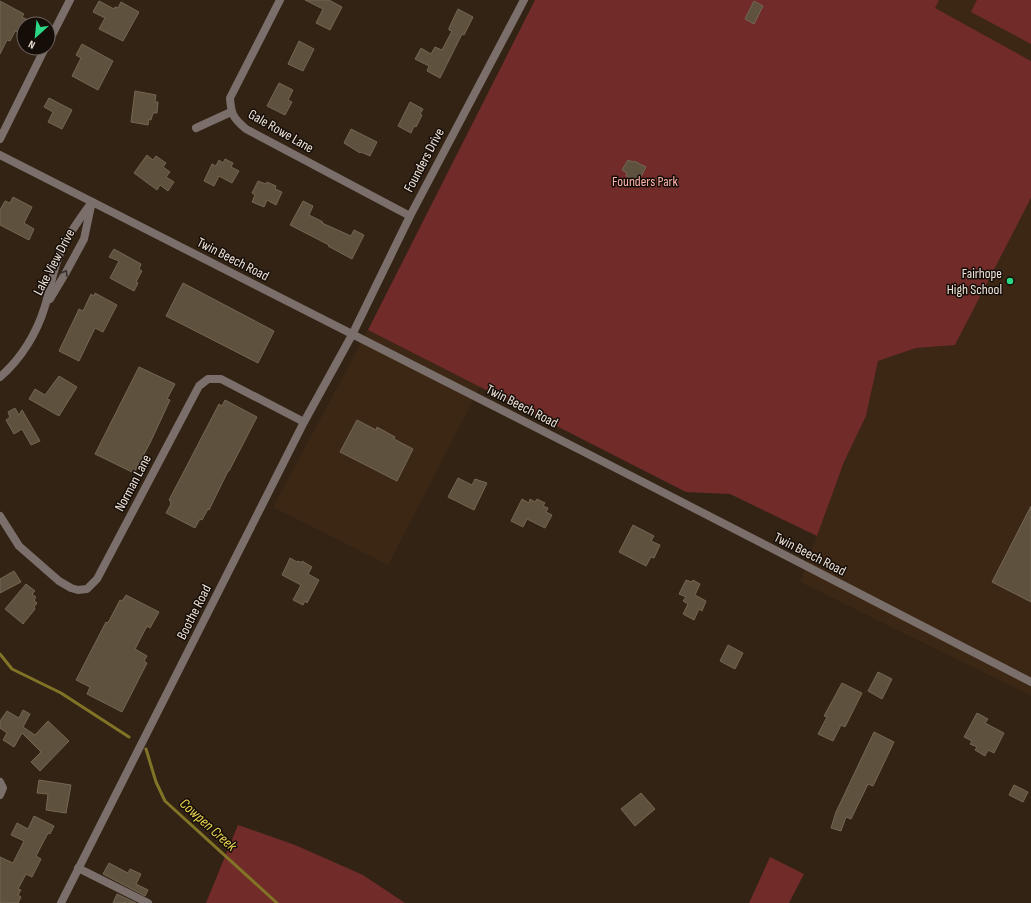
<svg xmlns="http://www.w3.org/2000/svg" width="1031" height="903" font-family="'Sofia Sans Condensed',sans-serif">
	<style>
		.built { fill: #3c2714 }
		.green { fill: #712b29 }
		.lines { fill: none; stroke-linecap: round; stroke-linejoin: round }
		.stream { stroke: #817426; stroke-width: 3 }
		.building { fill: #5e523f; stroke: #736753 }
		.minor { stroke: #7a6f6b; stroke-width: 8 }
		.tertiary { stroke: #7a6f6b; stroke-width: 8 }
		.oneway { stroke: #38302b }
		.poi-dot { fill: #2ad885; stroke: #150e08; stroke-width: 1.5 }
		.labels { text-anchor: middle; dominant-baseline: central; stroke-width: 3; stroke-linejoin: round; paint-order: stroke }
		.street-label { font-size: 14px; fill: #eee3da; stroke: #150e08 }
		.park-label { font-size: 14px; fill: #ffb2ac; stroke: #150e08 }
		.poi-label { font-size: 14px; fill: #eee3da; stroke: #150e08; text-anchor: end }
		.water-label { font-size: 15px; font-style: italic; fill: #ebd54e; stroke: #150e08 }
	</style>
	<rect width="100%" height="100%" fill="#332315"/>
	<g class="built">
		<path d="M 939,0 L 1031,0 L 1031,61 L 934,8 Z"/>
		<path d="M 1031,198 L 1031,696 L 800,582 L 844,462 L 866,416 L 878,361 L 916,348 L 955,345 Z"/>
		<path d="M 368,330 L 480,387 L 388,565 L 273,507 Z"/>
	</g>
	<g class="green">
		<path d="M 535,0 L 939,0 L 935,8 L 1031,61 L 1031,198 L 955,345 L 916,348 L 878,361 L 866,416 L 844,462 L 817,536 L 730,494 L 686,492 L 368,330 Z"/>
		<path d="M 977,0 L 1031,0 L 1031,44 L 971,12 Z"/>
		<path d="M 238,825 L 295,845 L 363,875 L 405,903 L 206,903 Z"/>
		<path d="M 770,857 L 804,874 L 789,903 L 749,903 Z"/>
	</g>
	<g class="lines">
		<g class="stream">
			<path d="M 0,654 L 12,669 L 61,693 L 129,737"/>
			<path d="M 146,749 L 156,782 L 165,801 L 277,903"/>
		</g>
	</g>
	<g class="building">
		<path d="M 305,0 L 329,0 L 342,7 L 330,30 L 316,23 L 323,9 Z"/>
		<path d="M 0,1 L 24,14 L 22,17 L 28,20 L 26,24 L 24,24 L 24,28 L 21,34 L 15,31 L 10,41 L 7,40 L 0,54 Z"/>
		<path d="M 99,1 L 114,9 L 115,7 L 118,8 L 121,2 L 139,12 L 123,41 L 99,29 L 105,18 L 93,12 Z"/>
		<path d="M 754,1 L 763,6 L 754,24 L 745,19 Z"/>
		<path d="M 458,9 L 473,17 L 464,35 L 462,34 L 440,78 L 427,71 L 429,66 L 415,59 L 421,48 L 431,54 L 435,47 L 442,50 L 452,31 L 449,30 L 449,28 Z"/>
		<path d="M 299,41 L 314,49 L 303,71 L 288,64 Z"/>
		<path d="M 82,44 L 113,61 L 98,90 L 72,76 L 81,58 L 76,55 Z"/>
		<path d="M 279,83 L 293,90 L 288,100 L 292,102 L 285,115 L 267,106 Z"/>
		<path d="M 135,91 L 156,95 L 155,102 L 158,102 L 157,113 L 153,113 L 151,120 L 149,119 L 148,125 L 131,122 Z"/>
		<path d="M 49,98 L 72,110 L 62,129 L 48,122 L 53,112 L 44,107 Z"/>
		<path d="M 410,102 L 423,109 L 420,114 L 422,115 L 416,127 L 414,126 L 411,133 L 398,126 Z"/>
		<path d="M 351,129 L 377,142 L 370,156 L 361,152 L 360,153 L 344,143 Z"/>
		<path d="M 147,155 L 153,160 L 156,156 L 166,163 L 163,167 L 170,172 L 166,177 L 174,182 L 168,191 L 160,185 L 157,190 L 134,173 Z"/>
		<path d="M 225,159 L 233,163 L 231,167 L 239,171 L 232,183 L 219,176 L 214,186 L 204,181 L 212,164 L 216,166 L 219,160 L 223,163 Z"/>
		<path d="M 628,160 L 633,162 L 634,161 L 646,167 L 638,182 L 626,176 L 627,173 L 622,170 Z"/>
		<path d="M 258,181 L 266,184 L 267,182 L 276,186 L 275,189 L 282,192 L 276,205 L 267,200 L 264,207 L 252,202 L 255,195 L 252,193 Z"/>
		<path d="M 13,197 L 32,207 L 24,223 L 34,229 L 29,240 L 0,225 L 0,210 L 5,201 L 10,203 Z"/>
		<path d="M 303,201 L 313,206 L 309,215 L 323,222 L 322,223 L 351,236 L 354,230 L 364,235 L 352,259 L 328,246 L 329,245 L 290,225 Z"/>
		<path d="M 114,249 L 141,264 L 139,269 L 142,271 L 136,282 L 138,283 L 134,291 L 110,278 L 119,261 L 109,257 Z"/>
		<path d="M 183,283 L 274,331 L 258,363 L 166,316 Z"/>
		<path d="M 95,293 L 117,305 L 103,332 L 95,328 L 79,361 L 59,351 L 79,309 L 83,311 L 91,294 L 94,296 Z"/>
		<path d="M 139,367 L 175,384 L 167,399 L 170,400 L 150,443 L 134,473 L 95,454 Z"/>
		<path d="M 59,376 L 77,387 L 59,416 L 29,399 L 35,389 L 45,395 Z"/>
		<path d="M 225,400 L 257,417 L 229,471 L 228,471 L 209,510 L 208,509 L 202,520 L 200,519 L 195,528 L 166,513 L 171,504 L 170,503 L 171,501 L 169,500 L 193,454 L 219,404 L 222,406 Z"/>
		<path d="M 15,408 L 19,415 L 22,410 L 40,441 L 31,445 L 22,429 L 14,434 L 6,420 L 10,417 L 8,412 Z"/>
		<path d="M 357,420 L 376,430 L 377,427 L 395,437 L 394,439 L 413,449 L 397,481 L 340,452 Z"/>
		<path d="M 458,478 L 472,485 L 475,479 L 487,483 L 474,510 L 448,497 Z"/>
		<path d="M 522,499 L 529,503 L 530,499 L 535,502 L 537,499 L 545,503 L 543,506 L 548,508 L 546,512 L 552,515 L 545,528 L 527,519 L 523,527 L 511,521 Z"/>
		<path d="M 1031,506 L 1031,602 L 992,582 Z"/>
		<path d="M 633,525 L 654,536 L 651,541 L 660,545 L 654,558 L 651,557 L 646,566 L 619,552 Z"/>
		<path d="M 290,558 L 297,562 L 298,561 L 302,563 L 302,561 L 312,567 L 308,574 L 319,580 L 307,603 L 305,601 L 303,605 L 293,600 L 301,585 L 282,575 Z"/>
		<path d="M 14,571 L 21,582 L 0,593 L 0,579 Z"/>
		<path d="M 686,580 L 692,582 L 693,580 L 700,584 L 695,595 L 706,601 L 702,611 L 699,609 L 694,620 L 683,614 L 688,604 L 683,601 L 686,597 L 679,594 Z"/>
		<path d="M 26,584 L 35,591 L 32,594 L 36,597 L 34,600 L 37,603 L 34,607 L 35,609 L 23,624 L 5,609 Z"/>
		<path d="M 126,595 L 159,612 L 150,628 L 147,626 L 135,649 L 147,656 L 144,661 L 147,663 L 122,712 L 87,694 L 90,687 L 76,680 L 106,622 L 107,623 L 109,621 L 120,600 L 122,601 Z"/>
		<path d="M 728,645 L 743,653 L 735,669 L 720,661 Z"/>
		<path d="M 878,672 L 892,679 L 882,699 L 868,691 Z"/>
		<path d="M 842,683 L 862,693 L 845,727 L 841,725 L 833,741 L 818,734 L 827,717 L 824,716 Z"/>
		<path d="M 23,710 L 30,714 L 23,727 L 35,735 L 48,721 L 69,741 L 40,771 L 31,762 L 41,752 L 22,733 L 14,747 L 3,740 L 7,733 L 0,728 L 0,721 L 7,711 L 19,718 Z"/>
		<path d="M 977,713 L 988,719 L 985,723 L 1004,733 L 994,753 L 988,750 L 985,756 L 975,750 L 977,747 L 970,744 L 972,741 L 964,737 Z"/>
		<path d="M 874,732 L 894,742 L 873,786 L 868,784 L 851,819 L 846,817 L 841,831 L 831,828 L 836,812 Z"/>
		<path d="M 39,780 L 71,785 L 66,813 L 46,810 L 48,794 L 37,793 Z"/>
		<path d="M 1014,785 L 1028,792 L 1023,802 L 1009,795 Z"/>
		<path d="M 641,793 L 655,809 L 635,826 L 621,809 Z"/>
		<path d="M 34,816 L 54,826 L 50,834 L 48,833 L 36,856 L 41,859 L 32,877 L 26,874 L 18,889 L 21,890 L 18,895 L 21,897 L 18,903 L 0,903 L 0,857 L 13,863 L 24,841 L 11,835 L 17,823 L 28,829 Z"/>
		<path d="M 109,863 L 128,873 L 130,869 L 141,874 L 136,884 L 148,890 L 145,896 L 103,874 Z"/>
		<path d="M 117,894 L 136,903 L 113,903 Z"/>
	</g>
	<g class="lines">
		<g class="minor">
			<path d="M 280,0 L 230,98 C 231,114 233,118 246,129 L 410,216"/>
			<path d="M 48,43 L 70,0"/>
			<path d="M 196,128 L 231,112"/>
			<path d="M 0,139 L 45,48"/>
			<path d="M 50,299 L 65,274 L 84,239 L 91,206"/>
			<path d="M 0,377 C 21,359 37,333 45,306 C 50,291 52,274 58,259 C 66,237 79,220 92,202"/>
			<path d="M 0,516 L 19,546 L 59,581 L 71,588 L 78,590 L 87,589 L 97,579 L 199,386 L 208,379 L 221,379 L 304,422"/>
			<path d="M 0,782 L 3,788 L 0,795"/>
			<path d="M 78,868 L 148,903"/>
			<path d="M 61,903 L 304,422 L 352,335 L 410,216 L 524,0"/>
		</g>
		<path class="tertiary" d="M 0,155 L 643,482 L 1031,682"/>
	</g>
	<defs><path id="oneway-chevron" d="M-2-3.5L2.5 0L-2 3.5" fill="none" stroke-width="1.6" stroke-linecap="round" stroke-linejoin="round"/></defs>
	<use class="oneway" href="#oneway-chevron" transform="translate(65 273) rotate(-60)"/>
	<circle class="poi-dot" cx="1010" cy="281" r="4"/>
	<g class="labels">
		<g class="street-label">
			<text transform="translate(281 131) rotate(30)">Gale Rowe Lane</text>
			<text transform="translate(424 160) rotate(-62)">Founders Drive</text>
			<text transform="translate(233 259) rotate(27)">Twin Beech Road</text>
			<text transform="translate(54 262) rotate(-62)">Lake View Drive</text>
			<text transform="translate(522 406) rotate(27)">Twin Beech Road</text>
			<text transform="translate(133 483) rotate(-62)">Norman Lane</text>
			<text transform="translate(810 554) rotate(27)">Twin Beech Road</text>
			<text transform="translate(194 612) rotate(-63)">Boothe Road</text>
		</g>
		<g class="park-label">
			<text x="645" y="181">Founders Park</text>
		</g>
		<g class="poi-label">
			<text x="1002" y="273">Fairhope<tspan x="1002" dy="16">High School</tspan></text>
		</g>
		<g class="water-label">
			<text transform="translate(208 825) rotate(42)">Cowpen Creek</text>
		</g>
	</g>
	<g transform="translate(36 36) rotate(207)"><circle r="19" fill="#150e08" stroke="#6c635c"/>
	<path d="M0-3L7 15L0 10L-7 15Z" fill="#2ad885"/>
	<text y="-6" font-size="11" font-weight="bold" text-anchor="middle" fill="#eee3da">N</text>
	</g>
</svg>
